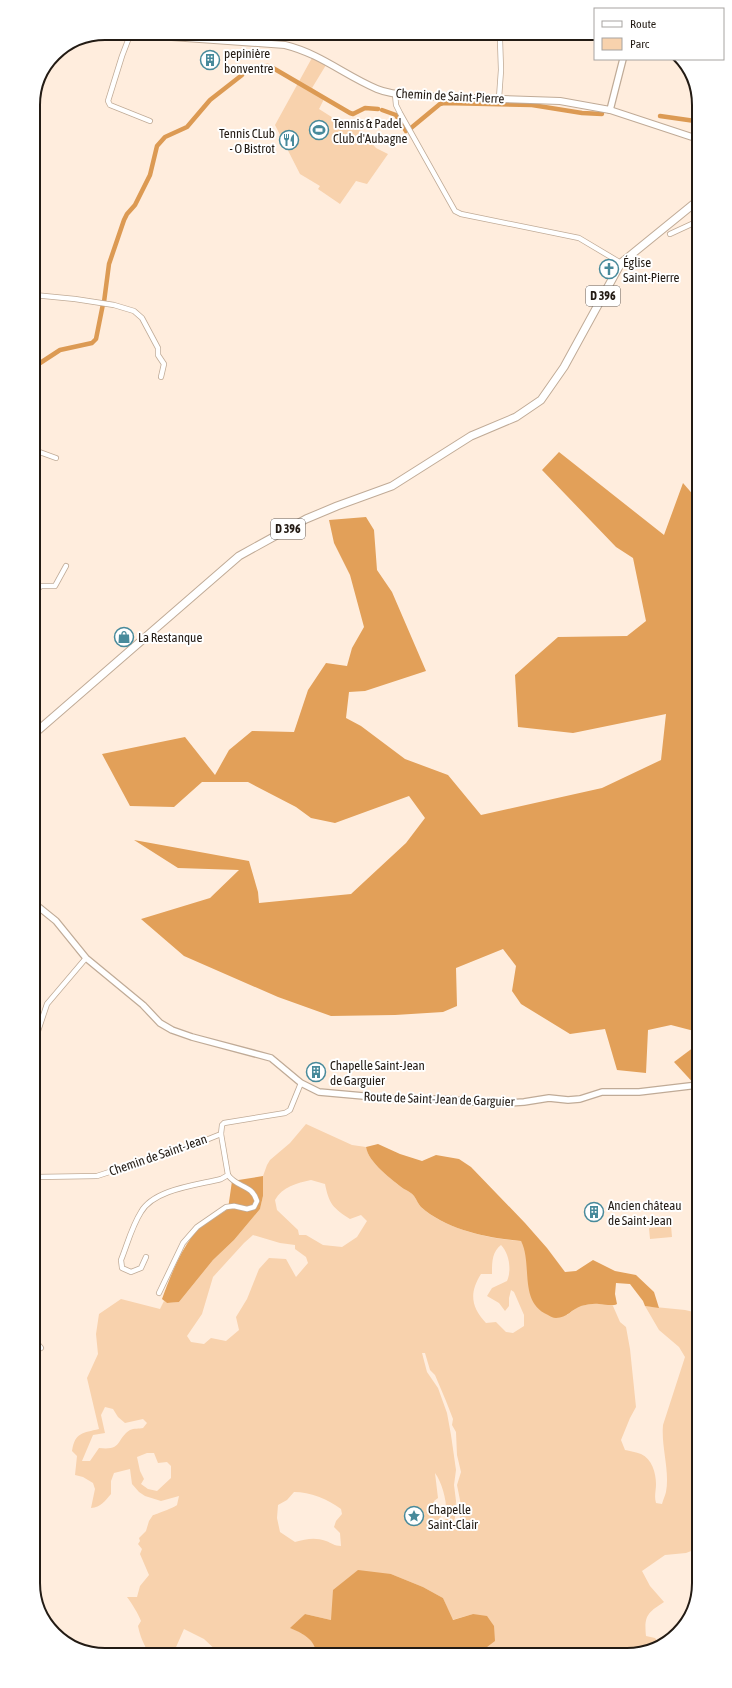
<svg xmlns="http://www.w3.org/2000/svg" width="732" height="1688" font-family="'Asap Condensed',sans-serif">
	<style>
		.green { fill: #f8d2ad; fill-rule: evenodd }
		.forest { fill: #e2a059 }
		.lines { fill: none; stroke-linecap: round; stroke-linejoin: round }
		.canal { stroke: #dc9a53; stroke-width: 4.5 }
		.minor-casing { stroke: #c0ab97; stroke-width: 6 }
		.tertiary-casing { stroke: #c0ab97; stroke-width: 8 }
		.secondary-casing { stroke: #c0ab97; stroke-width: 8 }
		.primary-casing { stroke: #c0ab97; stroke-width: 9 }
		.minor { stroke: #fff; stroke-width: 4.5 }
		.tertiary { stroke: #fff; stroke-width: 5.5 }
		.secondary { stroke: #fff; stroke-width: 6 }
		.primary { stroke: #fff; stroke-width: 7 }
		.labels { text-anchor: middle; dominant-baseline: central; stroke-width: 4; stroke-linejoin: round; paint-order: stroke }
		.shield { fill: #fff; stroke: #655f5a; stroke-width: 1 }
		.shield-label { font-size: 12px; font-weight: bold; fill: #231b14 }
		.poi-label { font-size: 13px; fill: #231b14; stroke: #fff; text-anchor: start }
		.street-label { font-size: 13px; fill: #231b14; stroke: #fff }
		.rim { fill: none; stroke: #231b14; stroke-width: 2 }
	</style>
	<rect width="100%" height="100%" fill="#ffeddd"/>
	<g class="green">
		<path d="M 313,56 L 326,65 L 312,88 L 325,97 L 319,109 L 349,128 L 352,124 L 362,132 L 376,148 L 388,154 L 367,184 L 356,181 L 340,204 L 318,189 L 320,186 L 300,174 L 275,125 Z"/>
		<path d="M 306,1124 L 352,1145 L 366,1147 C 368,1162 392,1180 404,1189 C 408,1191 412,1193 414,1196 C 417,1200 418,1204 421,1207 C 445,1229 489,1239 521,1241 L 526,1250 L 528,1275 L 567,1315 L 579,1306 L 598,1303 L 613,1306 L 620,1322 L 626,1327 L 630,1349 L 636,1407 L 630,1418 L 621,1440 L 625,1450 C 630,1451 636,1452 641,1454 C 652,1459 656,1473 656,1484 C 656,1491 654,1496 656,1503 L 662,1504 C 663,1500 665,1496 666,1492 C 670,1470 661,1447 663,1425 L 685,1357 L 679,1347 L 659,1330 L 645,1306 L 685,1310 L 698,1313 L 699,1548 L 686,1553 L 665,1555 L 642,1571 L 650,1586 L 664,1602 C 647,1613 644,1616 646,1636 L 655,1638 L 660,1644 L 650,1651 L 482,1652 L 482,1650 L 473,1614 L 452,1620 L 443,1598 L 423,1587 L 391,1574 L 331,1620 L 305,1614 L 291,1628 C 302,1633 315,1638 316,1653 L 220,1654 L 204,1639 L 184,1629 L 173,1654 L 150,1654 C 144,1646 140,1636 138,1626 L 141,1621 C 139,1615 131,1602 127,1597 L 137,1597 L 140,1586 L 149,1575 L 140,1554 L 142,1549 L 138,1544 L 140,1541 L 139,1538 L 146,1531 L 149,1521 L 153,1515 C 155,1515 175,1507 177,1505 L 179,1496 L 161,1501 L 145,1496 L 139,1492 L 132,1484 L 130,1469 L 114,1473 L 111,1481 L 111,1494 C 105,1501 101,1507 91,1508 L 95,1489 L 93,1483 L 83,1477 L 75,1475 L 77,1456 L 72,1451 C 75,1432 83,1433 99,1429 L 87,1378 L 98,1354 L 96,1334 L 99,1314 L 121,1299 L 160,1309 L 164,1301 L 167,1303 L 179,1302 L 213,1260 L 234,1240 L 260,1209 L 263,1196 L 263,1176 L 267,1165 L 270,1160 L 290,1143 ZM 311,1180 L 325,1184 C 329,1204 333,1208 350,1219 L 361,1215 L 367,1221 L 357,1237 L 342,1247 L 323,1245 L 306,1235 L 299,1235 L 298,1230 L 277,1210 L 275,1200 C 282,1187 297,1183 311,1180 ZM 253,1235 L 280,1243 L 295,1245 L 295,1249 L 306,1257 L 308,1263 L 296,1277 L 286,1259 L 269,1258 L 259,1269 L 247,1299 L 236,1317 L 239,1330 L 226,1341 L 211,1338 L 204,1344 L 191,1342 L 187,1336 L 202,1314 L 213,1277 L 244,1243 ZM 501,1245 C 509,1253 512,1270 507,1281 L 492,1288 L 487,1296 L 499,1303 L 505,1311 L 509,1306 L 509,1298 L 511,1290 L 514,1292 L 524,1315 L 524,1326 L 513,1333 L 506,1332 L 496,1322 L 486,1323 C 471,1307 469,1293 481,1274 L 492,1274 C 492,1262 492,1252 501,1245 ZM 422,1353 L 425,1353 L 430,1370 L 435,1375 L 446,1401 L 453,1419 L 452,1425 L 456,1432 L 457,1455 L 461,1472 L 457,1485 L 461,1505 L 460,1521 L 458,1529 L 452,1530 L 452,1525 L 455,1518 L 456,1501 L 454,1485 L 456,1470 L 451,1435 L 447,1413 L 438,1388 L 427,1372 ZM 105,1407 L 113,1409 L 118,1417 L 125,1423 L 143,1419 L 147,1423 L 143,1428 C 139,1429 134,1428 130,1430 C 116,1439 123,1451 99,1448 L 90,1461 L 82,1461 L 93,1435 L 105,1433 L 101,1415 ZM 147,1453 L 154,1453 L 158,1463 L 167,1462 L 171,1466 L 171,1478 L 157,1491 L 148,1489 L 141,1484 L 144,1479 L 140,1471 L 137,1457 ZM 435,1473 C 443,1484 448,1505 446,1519 L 436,1527 L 432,1527 L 433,1523 L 439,1520 L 441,1516 L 436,1508 L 434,1501 L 438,1498 ZM 294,1492 C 310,1492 328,1499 341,1509 L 342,1514 L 336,1521 L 334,1527 L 340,1533 L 341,1546 C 334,1546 332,1543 326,1541 C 315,1537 306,1539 295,1542 L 280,1532 L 277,1518 L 278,1505 L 287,1500 Z"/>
		<path d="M 671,1226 L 672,1237 L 650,1239 L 649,1228 Z"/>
	</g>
	<g class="forest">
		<path d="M 559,452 L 664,535 L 683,483 L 696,498 L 697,619 L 693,626 L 697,674 L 698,1032 L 671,1025 L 648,1030 L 646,1073 L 617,1070 L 605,1029 L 570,1034 L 521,1004 L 512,991 L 516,966 L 503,949 L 456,968 L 457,1006 L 443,1012 L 395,1015 L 331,1016 L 278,997 L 184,956 L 141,919 L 210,898 L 239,870 L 178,868 L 134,840 L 249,861 L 258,892 L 259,903 L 351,894 L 406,843 L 425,818 L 409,796 L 335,823 L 311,818 L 296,807 L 248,782 L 202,782 L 174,807 L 130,806 L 102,754 L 185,737 L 215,775 L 229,750 L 252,731 L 294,732 L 308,690 L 326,663 L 347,666 L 352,648 L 364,627 L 350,575 L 334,543 L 329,520 L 366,517 L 374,530 L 377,570 L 392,592 L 426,671 L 365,691 L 349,692 L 346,718 L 361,726 L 405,759 L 448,775 L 481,815 L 602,788 L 661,760 L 666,714 L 573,733 L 518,727 L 515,675 L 558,637 L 627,636 L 646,621 L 633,558 L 616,547 L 542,470 Z"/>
		<path d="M 698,1044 L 698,1087 L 697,1087 L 674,1062 Z"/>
		<path d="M 378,1144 L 400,1154 L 422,1161 L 436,1155 L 459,1159 L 471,1167 L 525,1223 L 547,1248 L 565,1272 L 576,1271 L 593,1260 L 615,1271 L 636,1275 L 654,1292 L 659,1308 L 645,1306 L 643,1301 L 630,1284 L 616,1283 L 615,1294 L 617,1304 C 611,1307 605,1304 599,1304 C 594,1303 586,1305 581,1306 C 572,1309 567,1318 556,1318 C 553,1318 550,1316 548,1315 C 518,1302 533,1264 521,1241 C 488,1238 447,1230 421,1207 C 418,1204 417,1200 414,1196 C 412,1193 408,1191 404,1189 C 392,1180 368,1162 366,1147 Z"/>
		<path d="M 263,1176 L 263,1196 L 260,1209 L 234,1240 L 213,1260 L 179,1302 L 167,1303 L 162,1299 C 170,1277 179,1254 193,1235 C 202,1224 216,1217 228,1209 L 232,1181 Z"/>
		<path d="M 358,1570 L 391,1574 L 423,1587 L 443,1598 L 453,1620 L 473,1614 L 487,1616 L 494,1626 L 495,1641 L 483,1650 L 482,1652 L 363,1653 L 359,1648 L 356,1653 L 316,1653 C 315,1639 302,1633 290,1628 L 305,1614 L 331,1620 L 333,1590 Z"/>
	</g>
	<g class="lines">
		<g class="canal">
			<path d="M 244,72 L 256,67 L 268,66 L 273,68 L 350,113 L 353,114 L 365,108 L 378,109"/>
			<path d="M 382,110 L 396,115 L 406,131"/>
			<path d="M 660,116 L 695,121"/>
			<path d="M 411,128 L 440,104 L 444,103 L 532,105 L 582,113 L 602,114"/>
			<path d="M 104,302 L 109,264 L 124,220 L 127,214 L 135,205 L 150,175 L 157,146 L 165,137 L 187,127 L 210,100 L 242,75"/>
			<path d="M 34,367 L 60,350 L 92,343 L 96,339 L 103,304"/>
		</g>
		<g class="minor-casing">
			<g id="minor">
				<path d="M 130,35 L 122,56 L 108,101 L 110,105 L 150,121"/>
				<path d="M 395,94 L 396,105 L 400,113 L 455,211 L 461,214 L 579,238 L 621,263"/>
				<path d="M 499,98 L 501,70 L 500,40 L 502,33"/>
				<path d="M 670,234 L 696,222"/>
				<path d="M 34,295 L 75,299 L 114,305 L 134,311 L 142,318 L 158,348 L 158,355 L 164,364 L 161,377"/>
				<path d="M 34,450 L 56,458"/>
				<path d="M 34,593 L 41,586 L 55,586 L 66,566"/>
				<path d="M 35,1040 L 47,1004 L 86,958"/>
				<path d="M 36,1177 L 97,1176 L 196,1144 L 221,1134 L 222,1125 L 224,1123 L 285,1113 L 290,1110 L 301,1083"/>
				<path d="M 146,1257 L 141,1268 L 131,1272 L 122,1268 L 121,1260 C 127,1245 132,1226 141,1212 C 154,1189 198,1185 221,1179 L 228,1175 L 221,1134"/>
				<path d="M 159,1293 L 183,1243 L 197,1227 L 226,1207 L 234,1206 L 247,1209 L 254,1207 L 257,1201 C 252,1184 237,1188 228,1175"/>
				<path d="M 36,1342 L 41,1348"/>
			</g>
		</g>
		<g class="tertiary-casing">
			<g id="tertiary">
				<path d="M 610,110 L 623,59"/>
				<path d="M 35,904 L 56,921 L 86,958 L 143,1005 L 160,1023 L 172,1030 L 192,1037 L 271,1058 L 301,1083 L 319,1092 L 397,1099 L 444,1099 L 495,1104 L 524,1102 L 549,1098 L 568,1100 L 580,1099 L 602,1092 L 639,1092 L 698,1085"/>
			</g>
		</g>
		<g class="secondary-casing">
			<path id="secondary" d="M 115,33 L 285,45 C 321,54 344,75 377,89 C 389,94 402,95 414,96 L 560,101 L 610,110 L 695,138"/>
		</g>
		<g class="primary-casing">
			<path id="primary" d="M 35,733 L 239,556 L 306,519 L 337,506 L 392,486 L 471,436 L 516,417 L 541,400 L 564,367 L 621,263 L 696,202"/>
		</g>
		<use href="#minor" class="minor"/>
		<use href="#tertiary" class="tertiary"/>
		<use href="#secondary" class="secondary"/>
		<use href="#primary" class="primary"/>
	</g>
	<defs>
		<g id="building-ring" transform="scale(1)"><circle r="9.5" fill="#fff" stroke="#488a9b" stroke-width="1.5"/><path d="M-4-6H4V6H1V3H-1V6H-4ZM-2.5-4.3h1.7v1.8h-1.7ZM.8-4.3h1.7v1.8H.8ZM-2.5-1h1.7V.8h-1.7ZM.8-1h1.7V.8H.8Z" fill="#488a9b"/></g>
		<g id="stadium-ring" transform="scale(1)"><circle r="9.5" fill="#fff" stroke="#488a9b" stroke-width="1.5"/><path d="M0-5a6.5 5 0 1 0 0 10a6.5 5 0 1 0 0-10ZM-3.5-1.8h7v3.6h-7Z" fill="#488a9b"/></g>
		<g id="restaurant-ring" transform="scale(1)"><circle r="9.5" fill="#fff" stroke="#488a9b" stroke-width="1.5"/><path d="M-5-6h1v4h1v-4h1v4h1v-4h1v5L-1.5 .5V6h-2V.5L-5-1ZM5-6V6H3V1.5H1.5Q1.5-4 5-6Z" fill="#488a9b"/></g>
		<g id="church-ring" transform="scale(1)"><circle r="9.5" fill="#fff" stroke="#488a9b" stroke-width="1.5"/><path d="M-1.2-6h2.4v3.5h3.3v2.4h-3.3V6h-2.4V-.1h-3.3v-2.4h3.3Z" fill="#488a9b"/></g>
		<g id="shop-ring" transform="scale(1)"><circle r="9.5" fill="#fff" stroke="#488a9b" stroke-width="1.5"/><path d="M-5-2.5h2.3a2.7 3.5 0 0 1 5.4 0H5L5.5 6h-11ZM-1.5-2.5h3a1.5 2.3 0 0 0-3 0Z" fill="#488a9b"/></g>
		<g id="sight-ring" transform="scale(1)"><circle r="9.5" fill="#fff" stroke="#488a9b" stroke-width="1.5"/><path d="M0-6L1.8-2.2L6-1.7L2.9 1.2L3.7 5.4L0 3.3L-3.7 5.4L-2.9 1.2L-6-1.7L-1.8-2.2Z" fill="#488a9b"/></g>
	</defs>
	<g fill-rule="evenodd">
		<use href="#building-ring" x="210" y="60"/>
		<use href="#stadium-ring" x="319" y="130"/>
		<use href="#restaurant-ring" x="289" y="140"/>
		<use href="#church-ring" x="609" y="269"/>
		<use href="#shop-ring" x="124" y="637"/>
		<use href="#building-ring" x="316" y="1072"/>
		<use href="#building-ring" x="594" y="1212"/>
		<use href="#sight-ring" x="414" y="1516"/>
	</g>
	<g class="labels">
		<g class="shield">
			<rect x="586" y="286" width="34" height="20" rx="3"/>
			<rect x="271" y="519" width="34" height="20" rx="3"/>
		</g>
		<g class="shield-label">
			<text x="603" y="296">D 396</text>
			<text x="288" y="529">D 396</text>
		</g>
		<g class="poi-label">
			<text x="224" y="53">pepinière<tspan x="224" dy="15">bonventre</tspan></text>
			<text x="333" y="123">Tennis &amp; Padel<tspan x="333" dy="15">Club d'Aubagne</tspan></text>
			<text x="275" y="133" text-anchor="end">Tennis CLub<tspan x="275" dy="15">- O Bistrot</tspan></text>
			<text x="623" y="262">Église<tspan x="623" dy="15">Saint-Pierre</tspan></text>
			<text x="138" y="637">La Restanque</text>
			<text x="330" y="1065">Chapelle Saint-Jean<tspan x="330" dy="15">de Garguier</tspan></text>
			<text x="608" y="1205">Ancien château<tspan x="608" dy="15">de Saint-Jean</tspan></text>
			<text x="428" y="1509">Chapelle<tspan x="428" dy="15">Saint-Clair</tspan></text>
		</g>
		<g class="street-label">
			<text transform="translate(450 96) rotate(3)">Chemin de Saint-Pierre</text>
			<text transform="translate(439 1099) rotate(2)">Route de Saint-Jean de Garguier</text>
			<text transform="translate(158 1155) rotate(-19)">Chemin de Saint-Jean</text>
		</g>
	</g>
	<path d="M0 0H732V1688H0ZM105 40H627A65 65 0 0 1 692 105V1583A65 65 0 0 1 627 1648H105A65 65 0 0 1 40 1583V105A65 65 0 0 1 105 40Z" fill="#fff" fill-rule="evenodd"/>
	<path class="rim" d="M105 40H627A65 65 0 0 1 692 105V1583A65 65 0 0 1 627 1648H105A65 65 0 0 1 40 1583V105A65 65 0 0 1 105 40Z"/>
	<rect x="594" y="8" width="130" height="52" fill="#ffffff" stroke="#a7a4a1"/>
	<rect x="602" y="21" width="20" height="6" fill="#ffffff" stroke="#a7a4a1"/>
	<text x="630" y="28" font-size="12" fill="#231b14">Route</text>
	<rect x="602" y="38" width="20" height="12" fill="#f8d2ad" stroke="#a7a4a1"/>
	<text x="630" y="48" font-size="12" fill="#231b14">Parc</text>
</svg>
